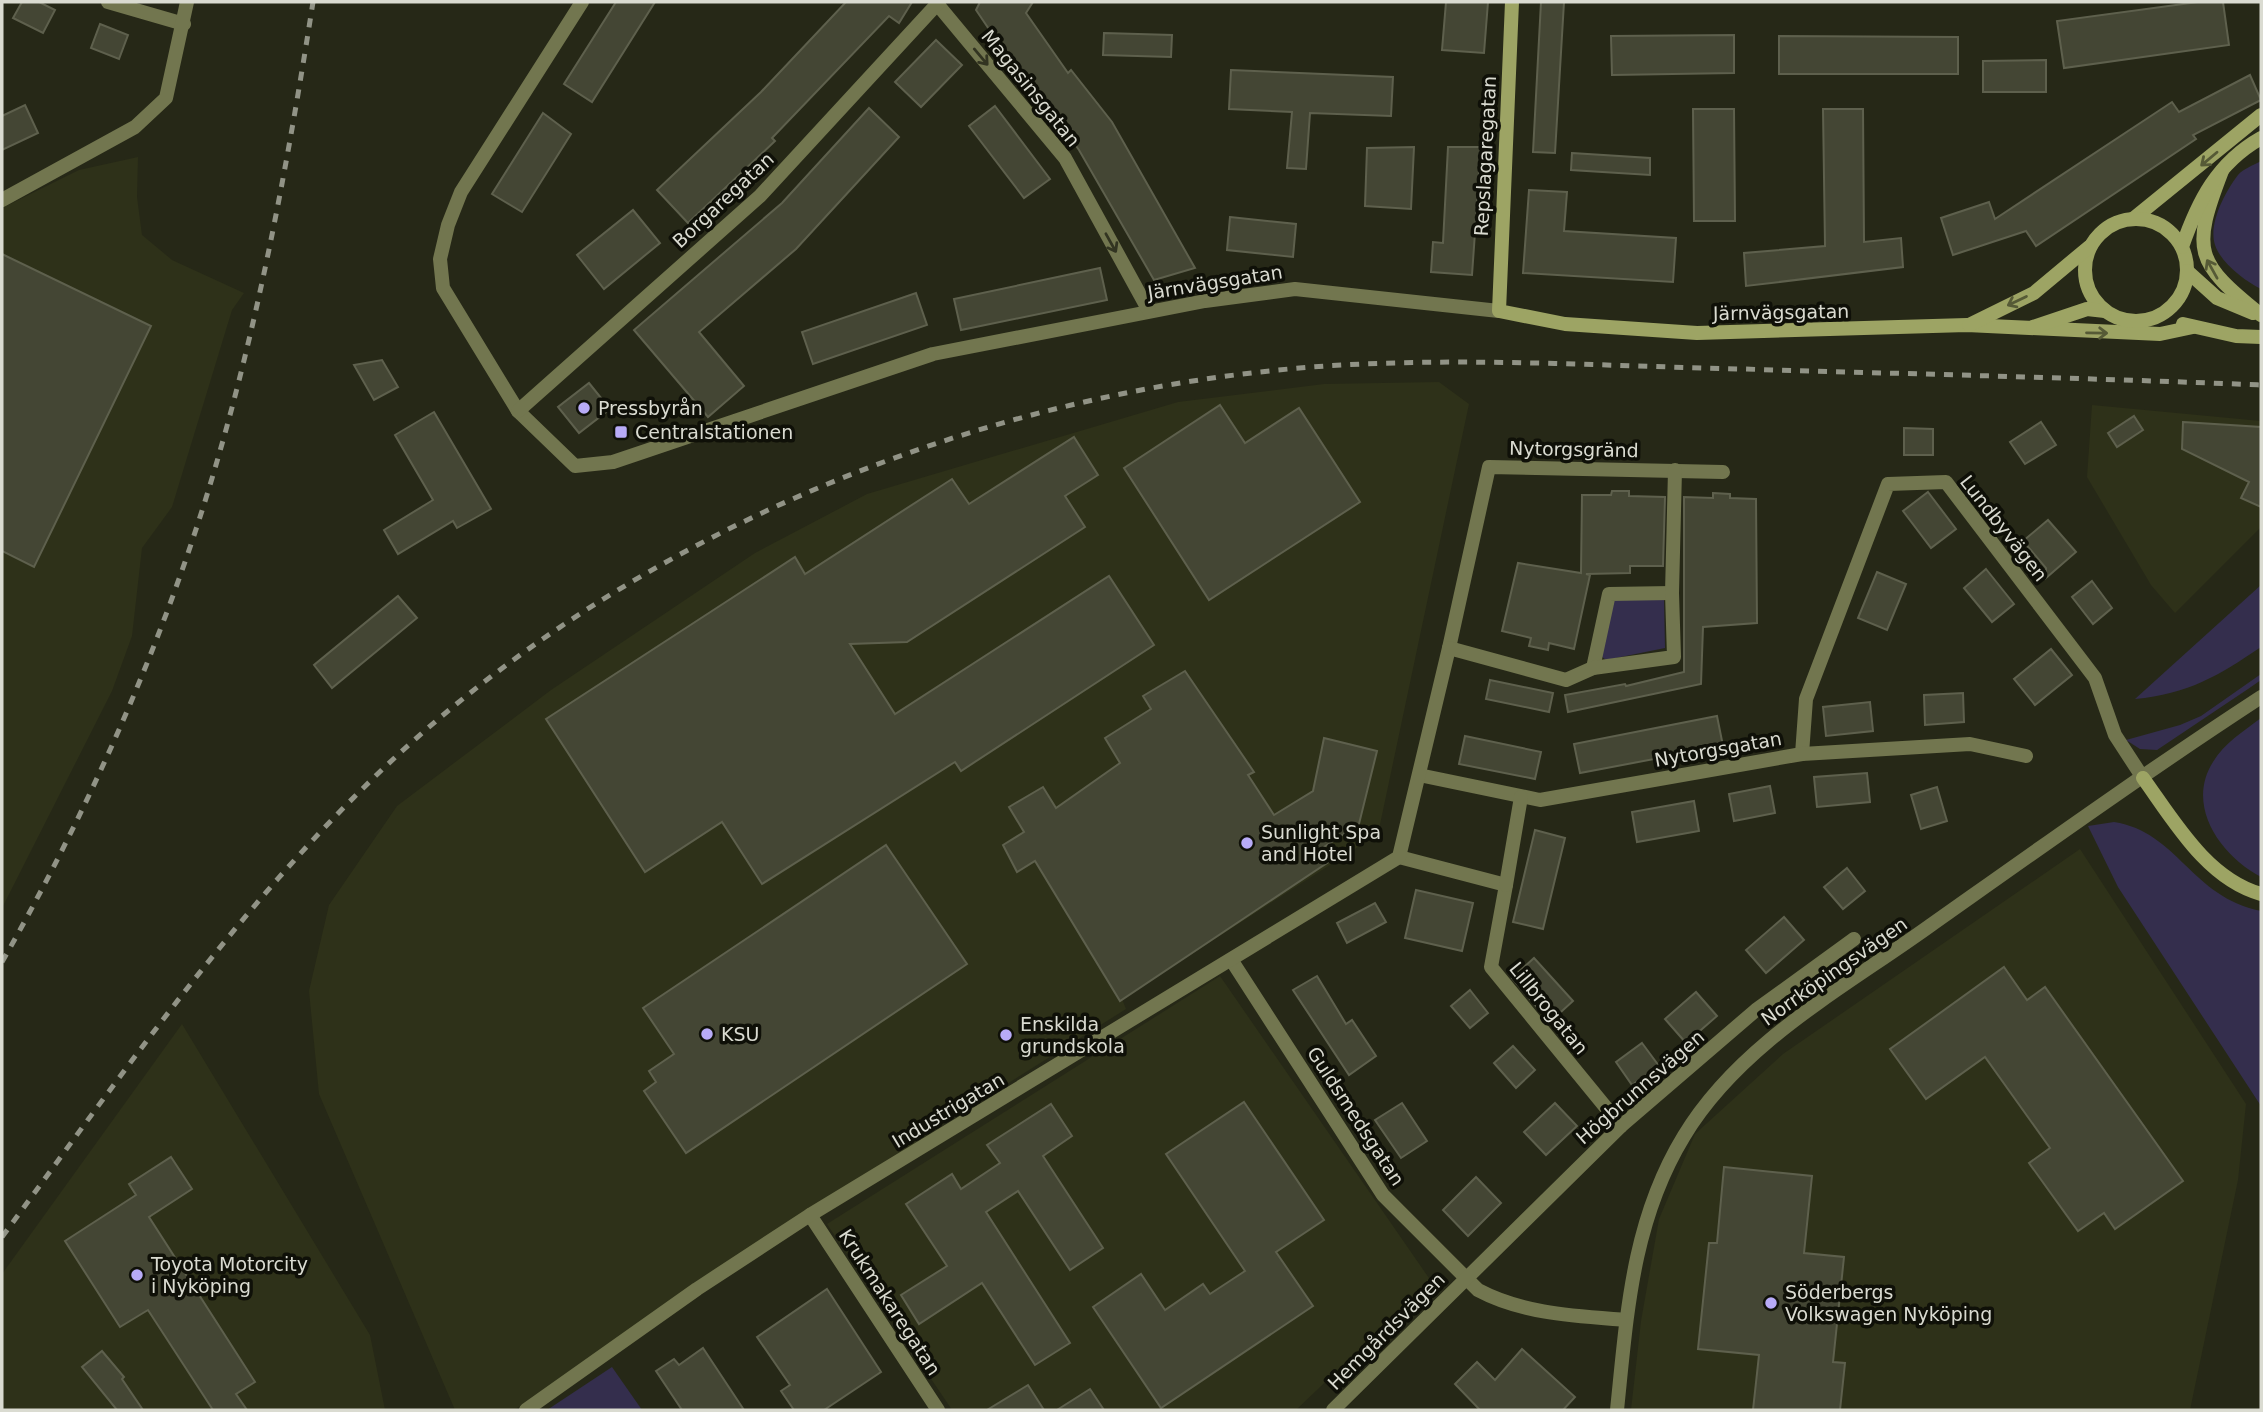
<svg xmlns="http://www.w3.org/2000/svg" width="2263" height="1412" font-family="'DejaVu Sans',sans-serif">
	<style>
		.built { fill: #2e3119 }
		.green { fill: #342e4d }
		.building { fill: #444634; stroke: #5e604d; stroke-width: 2 }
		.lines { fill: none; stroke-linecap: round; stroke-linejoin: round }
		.minor { stroke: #72764f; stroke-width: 14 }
		.tertiary { stroke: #72764f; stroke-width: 14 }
		.secondary { stroke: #9da464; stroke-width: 14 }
		.rail { stroke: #919386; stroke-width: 5; stroke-dasharray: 9 9; stroke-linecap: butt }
		.oneway { stroke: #323421 }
		.oneway2 { stroke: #565a36 }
		.poi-dot { fill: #b8abf7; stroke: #0f1008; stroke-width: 2.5 }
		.labels { text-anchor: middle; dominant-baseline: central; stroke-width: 7; stroke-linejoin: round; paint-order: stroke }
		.street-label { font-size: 19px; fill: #dadbd1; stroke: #0f1008 }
		.poi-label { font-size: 19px; fill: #dadbd1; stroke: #0f1008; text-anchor: start }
	</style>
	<rect width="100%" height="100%" fill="#262817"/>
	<g class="built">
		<path d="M 138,157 L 137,197 L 142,235 L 172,260 L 244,293 L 232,310 L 172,507 L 142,548 L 132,636 L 112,691 L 2,908 L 2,208 L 79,170 Z"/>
		<path d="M 1439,382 L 1469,404 L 1378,834 L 1122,999 L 1126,1009 L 945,1123 L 514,1410 L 455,1410 L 319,1094 L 309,991 L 329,905 L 397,806 L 551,690 L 755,553 L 867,494 L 1178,402 L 1324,384 Z"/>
		<path d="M 2092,405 L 2261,421 L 2261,527 L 2175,613 L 2151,585 L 2087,477 Z"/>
		<path d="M 2080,849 L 2246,1104 L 2238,1180 L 2190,1410 L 1631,1410 L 1641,1321 L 1659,1219 L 1695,1134 L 1783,1054 Z"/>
		<path d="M 1220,976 L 1431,1281 L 1296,1410 L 952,1410 L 827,1224 Z"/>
		<path d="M 182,1024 L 370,1335 L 385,1410 L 2,1410 L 2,1274 Z"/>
	</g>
	<g class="green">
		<path d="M 2261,161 L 2261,289 C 2245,281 2221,263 2215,245 C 2208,224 2225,192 2238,175 C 2243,169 2254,165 2261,161 Z"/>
		<path d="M 2261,585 L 2261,647 C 2218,676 2188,694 2135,699 Z"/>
		<path d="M 1617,599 L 1664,600 L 1665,648 L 1606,660 L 1601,656 L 1613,602 Z"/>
		<path d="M 2261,674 L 2261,680 L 2248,689 L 2157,750 L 2140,749 L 2126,740 L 2180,725 L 2201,716 Z"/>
		<path d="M 2261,718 L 2261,877 C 2221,856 2185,806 2213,762 C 2224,743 2244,731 2261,718 Z"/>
		<path d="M 2114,822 C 2178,832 2191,897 2261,911 L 2261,1106 L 2118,887 L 2088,826 Z"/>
		<path d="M 612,1367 L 642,1410 L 547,1410 Z"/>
	</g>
	<g class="building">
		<path d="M 22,2 L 39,2 L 55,10 L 43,33 L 13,18 Z"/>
		<path d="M 616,2 L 655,2 L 592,102 L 564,84 Z"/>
		<path d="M 846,2 L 912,2 L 899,23 L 889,16 L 772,138 L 775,141 L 688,223 L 657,190 L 761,92 Z"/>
		<path d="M 980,2 L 1033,2 L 1026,13 L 1068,73 L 1071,70 L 1112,122 L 1195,268 L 1154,280 L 1079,150 L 1027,79 L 1024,81 L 976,10 Z"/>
		<path d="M 1446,2 L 1488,2 L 1484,53 L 1442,50 Z"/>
		<path d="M 1541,2 L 1564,2 L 1555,153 L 1533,152 Z"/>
		<path d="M 2198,2 L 2223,2 L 2229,45 L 2064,68 L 2057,21 Z"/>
		<path d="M 100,24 L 128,35 L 119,59 L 91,48 Z"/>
		<path d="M 1104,33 L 1172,35 L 1171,57 L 1103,55 Z"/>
		<path d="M 1734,35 L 1734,73 L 1612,75 L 1611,36 Z"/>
		<path d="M 1779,36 L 1958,37 L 1958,74 L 1779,74 Z"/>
		<path d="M 936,40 L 962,65 L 921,107 L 895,82 Z"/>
		<path d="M 2046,60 L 2046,92 L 1983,92 L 1983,61 Z"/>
		<path d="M 1231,70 L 1393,77 L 1391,116 L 1310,113 L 1306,169 L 1287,168 L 1292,112 L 1229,109 Z"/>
		<path d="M 2250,75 L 2261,100 L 2193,135 L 2196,139 L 2036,246 L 2026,231 L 1953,255 L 1941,218 L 1989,202 L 1995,219 L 2172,102 L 2179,112 Z"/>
		<path d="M 25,105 L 38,133 L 2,150 L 2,116 Z"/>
		<path d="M 995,106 L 1050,179 L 1024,198 L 969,126 Z"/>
		<path d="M 869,108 L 899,137 L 796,249 L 699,332 L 744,386 L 708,417 L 634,330 L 782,203 Z"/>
		<path d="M 1693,109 L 1734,109 L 1735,221 L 1694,221 Z"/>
		<path d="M 1823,109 L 1863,109 L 1864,242 L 1901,238 L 1903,267 L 1746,286 L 1744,253 L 1825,246 Z"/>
		<path d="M 543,113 L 571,134 L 522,212 L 492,194 Z"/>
		<path d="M 1414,147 L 1411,209 L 1365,206 L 1367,148 Z"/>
		<path d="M 1448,147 L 1481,147 L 1472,275 L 1431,272 L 1433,242 L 1443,243 Z"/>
		<path d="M 1572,153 L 1650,158 L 1650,175 L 1571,170 Z"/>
		<path d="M 1529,190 L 1567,192 L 1564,231 L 1676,238 L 1673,282 L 1523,273 Z"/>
		<path d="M 633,210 L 660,243 L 604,289 L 577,255 Z"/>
		<path d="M 1230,217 L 1296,224 L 1293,257 L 1227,250 Z"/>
		<path d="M 2,254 L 151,326 L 34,567 L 2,551 Z"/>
		<path d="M 1100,268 L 1107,300 L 961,330 L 954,299 Z"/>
		<path d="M 916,293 L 927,325 L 813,364 L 802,332 Z"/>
		<path d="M 382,360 L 398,387 L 374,400 L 354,365 Z"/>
		<path d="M 589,383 L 610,409 L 579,433 L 558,407 Z"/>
		<path d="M 1220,405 L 1245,443 L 1299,408 L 1360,502 L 1209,600 L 1124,468 Z"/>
		<path d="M 434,412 L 491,509 L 457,528 L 453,521 L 398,554 L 384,530 L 433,500 L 395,435 Z"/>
		<path d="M 2134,416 L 2143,430 L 2117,447 L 2108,433 Z"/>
		<path d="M 2041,422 L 2056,445 L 2025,464 L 2010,442 Z"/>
		<path d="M 2183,422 L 2261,427 L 2261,507 L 2241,498 L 2249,482 L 2182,449 Z"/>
		<path d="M 1904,428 L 1933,429 L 1933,455 L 1904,455 Z"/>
		<path d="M 1074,437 L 1098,475 L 1065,496 L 1085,527 L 907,642 L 850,644 L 895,714 L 1109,576 L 1154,645 L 961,771 L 955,762 L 762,884 L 722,822 L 645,872 L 546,719 L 795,557 L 805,574 L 952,479 L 969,504 Z"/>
		<path d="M 1612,491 L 1629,491 L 1629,496 L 1665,497 L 1663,566 L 1630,566 L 1630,573 L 1586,574 L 1590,575 L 1574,649 L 1549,643 L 1548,650 L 1529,646 L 1531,638 L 1502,631 L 1518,563 L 1581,573 L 1582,495 L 1611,495 Z"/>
		<path d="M 1928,492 L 1956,529 L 1931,548 L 1903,511 Z"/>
		<path d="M 1713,493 L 1730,494 L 1730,498 L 1756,499 L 1757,623 L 1703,627 L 1701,684 L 1568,712 L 1565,695 L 1625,684 L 1626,686 L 1684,672 L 1684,497 L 1713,498 Z"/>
		<path d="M 2048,520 L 2076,552 L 2046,578 L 2046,568 L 2023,541 Z"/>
		<path d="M 1986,569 L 2014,604 L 1992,622 L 1964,588 Z"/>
		<path d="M 1877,572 L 1906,584 L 1887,630 L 1858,618 Z"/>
		<path d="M 2092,581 L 2112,608 L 2093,624 L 2072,597 Z"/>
		<path d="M 398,596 L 417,618 L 332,688 L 314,665 Z"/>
		<path d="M 2051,649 L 2072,675 L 2035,705 L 2014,679 Z"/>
		<path d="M 1185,671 L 1254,772 L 1248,775 L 1274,815 L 1313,791 L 1324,738 L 1377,751 L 1359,824 L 1321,849 L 1330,861 L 1120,1001 L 1035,861 L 1017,872 L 1003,845 L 1024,832 L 1009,807 L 1043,787 L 1056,808 L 1120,763 L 1105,738 L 1151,709 L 1143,696 Z"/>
		<path d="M 1490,680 L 1553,693 L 1549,712 L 1486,699 Z"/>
		<path d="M 1963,693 L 1964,722 L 1925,725 L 1924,695 Z"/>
		<path d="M 1870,702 L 1873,731 L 1826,736 L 1823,707 Z"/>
		<path d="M 1717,716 L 1723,746 L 1580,773 L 1574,744 Z"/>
		<path d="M 1465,736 L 1541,752 L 1535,779 L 1459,764 Z"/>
		<path d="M 1867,773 L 1870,802 L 1817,807 L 1814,777 Z"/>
		<path d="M 1770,786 L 1775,813 L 1734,821 L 1729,794 Z"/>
		<path d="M 1937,787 L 1947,821 L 1921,829 L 1911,795 Z"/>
		<path d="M 1694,801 L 1699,831 L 1637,842 L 1632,812 Z"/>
		<path d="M 1535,830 L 1565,838 L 1543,929 L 1513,922 Z"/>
		<path d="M 886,845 L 967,964 L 686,1153 L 644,1091 L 656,1082 L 649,1071 L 674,1054 L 643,1008 Z"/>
		<path d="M 1847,868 L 1865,891 L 1843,909 L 1824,887 Z"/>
		<path d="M 1416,890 L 1473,903 L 1462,951 L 1405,938 Z"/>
		<path d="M 1375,903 L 1386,922 L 1347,943 L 1337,923 Z"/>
		<path d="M 1784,917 L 1804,940 L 1766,973 L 1746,950 Z"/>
		<path d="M 1534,958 L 1573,1001 L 1550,1022 L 1512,978 Z"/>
		<path d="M 2004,967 L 2027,1000 L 2045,987 L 2183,1181 L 2115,1229 L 2104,1213 L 2078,1231 L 2029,1163 L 2050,1148 L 1985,1057 L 1926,1099 L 1890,1049 Z"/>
		<path d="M 1317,976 L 1346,1024 L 1352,1020 L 1376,1056 L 1349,1075 L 1293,990 Z"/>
		<path d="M 1470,990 L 1488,1013 L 1470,1028 L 1451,1006 Z"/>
		<path d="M 1696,992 L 1717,1016 L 1686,1043 L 1665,1019 Z"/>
		<path d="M 1642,1043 L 1659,1066 L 1632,1085 L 1616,1062 Z"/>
		<path d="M 1513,1046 L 1535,1070 L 1516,1088 L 1494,1063 Z"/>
		<path d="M 1244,1102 L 1324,1220 L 1276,1252 L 1313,1306 L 1161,1408 L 1093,1307 L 1141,1274 L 1165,1310 L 1203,1284 L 1210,1294 L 1245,1271 L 1166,1154 Z"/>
		<path d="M 1402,1103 L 1427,1141 L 1401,1158 L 1375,1120 Z"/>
		<path d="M 1555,1103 L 1577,1126 L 1546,1155 L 1524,1132 Z"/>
		<path d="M 1051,1104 L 1072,1136 L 1043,1156 L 1103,1248 L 1070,1270 L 1018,1191 L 986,1212 L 1070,1343 L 1035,1365 L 982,1283 L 919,1324 L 901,1295 L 947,1266 L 906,1204 L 952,1174 L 961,1189 L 1000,1163 L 987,1145 Z"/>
		<path d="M 171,1157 L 192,1189 L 149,1217 L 255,1382 L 236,1394 L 247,1410 L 213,1410 L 148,1310 L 120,1327 L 65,1241 L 136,1195 L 129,1184 Z"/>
		<path d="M 1724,1167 L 1812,1176 L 1804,1253 L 1844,1257 L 1833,1362 L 1845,1363 L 1840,1410 L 1753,1410 L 1759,1355 L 1698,1349 L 1709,1243 L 1717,1243 Z"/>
		<path d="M 1476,1177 L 1501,1203 L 1468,1236 L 1443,1210 Z"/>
		<path d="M 827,1289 L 881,1372 L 824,1410 L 794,1410 L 781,1391 L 790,1385 L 757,1337 Z"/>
		<path d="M 703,1348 L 744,1410 L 682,1410 L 656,1371 L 674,1359 L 679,1365 Z"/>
		<path d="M 1522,1349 L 1575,1397 L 1563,1410 L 1480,1410 L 1455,1384 L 1477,1362 L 1495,1380 Z"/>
		<path d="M 102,1351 L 124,1377 L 122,1379 L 143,1410 L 117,1410 L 82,1367 Z"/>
		<path d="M 1028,1385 L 1044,1410 L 987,1410 Z"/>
		<path d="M 1090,1389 L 1104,1410 L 1057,1410 Z"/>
	</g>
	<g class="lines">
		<g class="minor">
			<path d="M 108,2 L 184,24"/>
			<path d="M 582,2 L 461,192 L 448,225 L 440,259 L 443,288 L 518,411 L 575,466 L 613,462 L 933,354 L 1205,301 L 1295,289 L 1499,311"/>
			<path d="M 938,5 L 1065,158 L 1149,311"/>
			<path d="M 2,200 L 135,127 L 166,98 L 187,2"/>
			<path d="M 518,411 L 760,196 L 939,2"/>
			<path d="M 1449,648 L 1489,467 L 1723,472"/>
			<path d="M 1593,668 L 1609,594 L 1672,593"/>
			<path d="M 1802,754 L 1806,699 L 1888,484 L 1946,482 L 2095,678 L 2115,735 L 2143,778"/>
			<path d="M 1419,775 L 1540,800 L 1802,754 L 1970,744 L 2026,756"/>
			<path d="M 1399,857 L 1506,885 L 1491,967 L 1621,1126"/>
			<path d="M 1506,885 L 1521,797"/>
			<path d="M 1232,961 L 1383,1195 L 1478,1290 C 1523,1314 1575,1316 1626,1320"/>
			<path d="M 810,1215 L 938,1410"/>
			<path d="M 526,1410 L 697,1289 L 810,1215 L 1399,857 L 1449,648 L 1566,680 L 1593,668 L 1674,657 L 1672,593 L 1675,470"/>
			<path d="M 1333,1410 L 1621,1126 L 1756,1010 L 1854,939"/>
		</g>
		<path class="tertiary" d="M 1617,1410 C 1627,1314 1632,1221 1684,1136 C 1740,1043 1845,987 1931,925 C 2040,848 2149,770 2261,697"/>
		<g class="secondary">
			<path d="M 1512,2 L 1499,311 L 1565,324 L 1697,333 L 1967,325 L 2160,334 L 2193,327"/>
			<path d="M 2222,171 C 2191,251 2195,262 2261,315"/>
			<path d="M 2133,219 L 2261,115"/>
			<circle cx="2136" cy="270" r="51"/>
			<path d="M 2182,247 C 2198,201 2217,163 2261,138"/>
			<path d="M 2187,271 L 2217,298 L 2253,313"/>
			<path d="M 2183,324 L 2236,336 L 2261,337"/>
			<path d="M 1969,325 L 2034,293 L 2089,247"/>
			<path d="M 2033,327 L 2087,309 L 2105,311"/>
			<path d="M 2143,778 C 2174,821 2207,879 2261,894"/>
		</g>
		<g class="rail">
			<path d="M 2,962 C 85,816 156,659 206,498 C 256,337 287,168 313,2"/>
			<path d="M 2,1237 C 123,1073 239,905 387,765 C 636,530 987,389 1326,366 C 1464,357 1604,366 1742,369 C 1915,374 2088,378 2261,385"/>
		</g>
	</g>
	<defs><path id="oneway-shaft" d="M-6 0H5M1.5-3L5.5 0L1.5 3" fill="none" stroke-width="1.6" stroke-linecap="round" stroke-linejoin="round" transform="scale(1.75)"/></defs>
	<g class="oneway">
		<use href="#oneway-shaft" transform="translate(981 57) rotate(50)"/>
		<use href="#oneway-shaft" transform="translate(1111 243) rotate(61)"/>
	</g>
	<g class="oneway2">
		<use href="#oneway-shaft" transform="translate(2209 159) rotate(140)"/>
		<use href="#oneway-shaft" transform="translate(2212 269) rotate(-119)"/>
		<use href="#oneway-shaft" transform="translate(2017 301) rotate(154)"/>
		<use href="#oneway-shaft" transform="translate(2097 333) rotate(1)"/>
	</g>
	<g class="poi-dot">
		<circle cx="584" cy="408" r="7"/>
		<rect x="614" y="425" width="14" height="14" rx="3.5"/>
		<circle cx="1247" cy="843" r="7"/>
		<circle cx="707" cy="1034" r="7"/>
		<circle cx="1006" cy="1035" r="7"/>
		<circle cx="137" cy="1275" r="7"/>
		<circle cx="1771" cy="1303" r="7"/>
	</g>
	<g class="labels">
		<g class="street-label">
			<text transform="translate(1031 88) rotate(51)">Magasinsgatan</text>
			<text transform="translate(1485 156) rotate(-87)">Repslagaregatan</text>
			<text transform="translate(723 200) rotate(-43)">Borgaregatan</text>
			<text transform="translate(1215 282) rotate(-9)">Järnvägsgatan</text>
			<text transform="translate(1781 312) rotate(-1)">Järnvägsgatan</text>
			<text transform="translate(1574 449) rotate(1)">Nytorgsgränd</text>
			<text transform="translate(2004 528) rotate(52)">Lundbyvägen</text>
			<text transform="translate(1718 749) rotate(-10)">Nytorgsgatan</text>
			<text transform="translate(1834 971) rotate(-35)">Norrköpingsvägen</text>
			<text transform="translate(1549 1008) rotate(51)">Lillbrogatan</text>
			<text transform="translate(1640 1087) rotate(-41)">Högbrunnsvägen</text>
			<text transform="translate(948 1110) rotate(-31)">Industrigatan</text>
			<text transform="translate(1356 1116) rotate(57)">Guldsmedsgatan</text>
			<text transform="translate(890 1302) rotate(57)">Krukmakaregatan</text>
			<text transform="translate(1386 1331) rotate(-45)">Hemgårdsvägen</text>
		</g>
		<g class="poi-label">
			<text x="598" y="408">Pressbyrån</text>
			<text x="635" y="432">Centralstationen</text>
			<text x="1261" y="832">Sunlight Spa<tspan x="1261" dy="22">and Hotel</tspan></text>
			<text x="1020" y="1024">Enskilda<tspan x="1020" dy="22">grundskola</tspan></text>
			<text x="721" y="1034">KSU</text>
			<text x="151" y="1264">Toyota Motorcity<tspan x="151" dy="22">i Nyköping</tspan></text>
			<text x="1785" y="1292">Söderbergs<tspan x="1785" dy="22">Volkswagen Nyköping</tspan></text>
		</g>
	</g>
	<rect width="2263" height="1412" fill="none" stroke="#dadbd1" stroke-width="7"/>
</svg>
